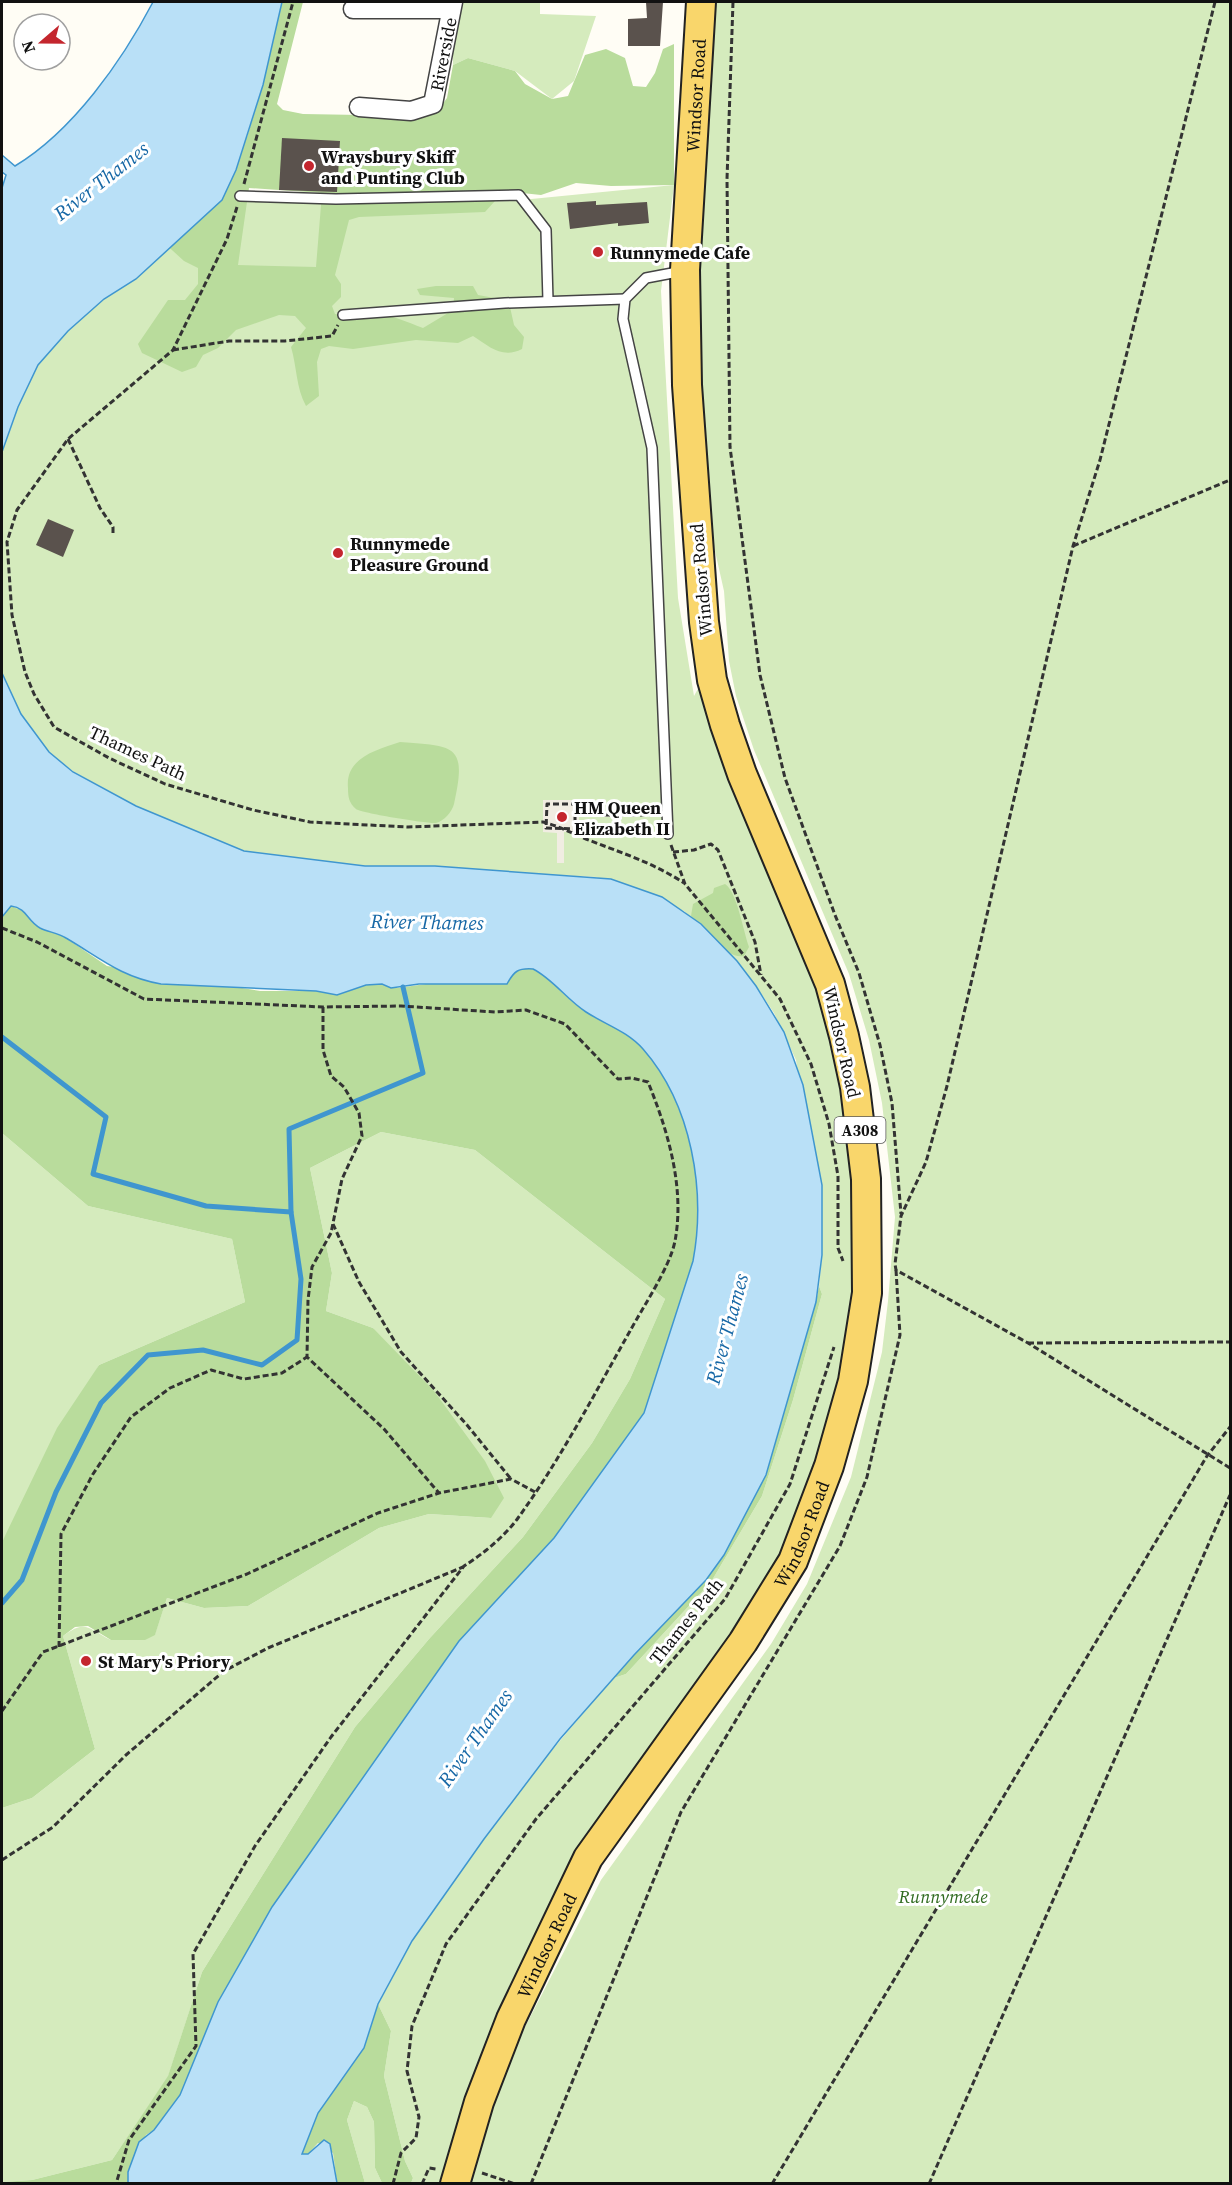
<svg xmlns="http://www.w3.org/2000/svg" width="1232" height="2185" font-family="'Source Serif 4',serif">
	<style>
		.green { fill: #d5ebbd }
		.forest { fill: #b9dc9c; fill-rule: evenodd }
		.plaza { fill: #f1ede2 }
		.water { fill: #b9e0f7; stroke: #3f96cf; stroke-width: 1.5 }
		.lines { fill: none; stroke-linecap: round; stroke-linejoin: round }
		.stream { stroke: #3f96cf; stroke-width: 5 }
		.building { fill: #5a524d }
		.lane-casing { stroke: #444; stroke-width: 12 }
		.street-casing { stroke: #444; stroke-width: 21 }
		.primary-casing { stroke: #222; stroke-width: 32 }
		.path { stroke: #333; stroke-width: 3; stroke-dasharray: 6 3; stroke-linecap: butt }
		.lane { stroke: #fff; stroke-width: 9 }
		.street { stroke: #fff; stroke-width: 18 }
		.primary { stroke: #f9d66b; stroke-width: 28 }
		.poi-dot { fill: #c4262e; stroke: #fff; stroke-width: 2 }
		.labels { text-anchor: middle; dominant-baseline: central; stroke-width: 6; stroke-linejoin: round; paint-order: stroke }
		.shield { fill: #fff; stroke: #585858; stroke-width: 1.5 }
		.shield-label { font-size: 16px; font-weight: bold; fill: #111 }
		.street-label { font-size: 18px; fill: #111; stroke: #fff }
		.poi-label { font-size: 18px; font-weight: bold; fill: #111; stroke: #fff; text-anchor: start }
		.park-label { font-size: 18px; font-style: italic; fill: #2f6b1f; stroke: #fff }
		.water-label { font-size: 20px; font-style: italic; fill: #1768a6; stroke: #fff }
	</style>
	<rect width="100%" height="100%" fill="#fffdf5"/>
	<g class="green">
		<path d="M 453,2 L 540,2 L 540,14 L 596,16 L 574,81 L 552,99 L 515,71 L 468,58 L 453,65 Z"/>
		<path d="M 715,2 L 1230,2 L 1230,2183 L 469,2184 L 480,2145 L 510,2056 L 601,1880 L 771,1644 L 807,1584 L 851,1477 L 882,1352 L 888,1301 L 895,1217 L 882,1103 L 869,1040 L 849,974 L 754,750 L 736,696 L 729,661 L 724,591 L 704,502 L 697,363 L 699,246 Z"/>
		<path d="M 674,185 L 661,291 L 678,598 L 694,696 L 699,687 L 727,777 L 808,967 L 824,1011 L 836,1056 L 853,1165 L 853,1321 L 825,1442 L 776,1567 L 557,1894 C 506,1986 470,2082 442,2183 L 411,2183 L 413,2178 L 405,2161 L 384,2076 L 391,2031 L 378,2004 C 391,1983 400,1960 413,1940 C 472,1847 542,1759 614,1678 L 626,1674 L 711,1582 L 762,1496 L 793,1400 L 822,1294 L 819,1286 L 822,1255 L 796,1060 L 774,1013 L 756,986 L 737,961 L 684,911 L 596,877 L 365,866 L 244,851 L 136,806 L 74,772 L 49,752 L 21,714 L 2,673 L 2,452 L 18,407 L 38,365 L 68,331 L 104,299 L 136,279 L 222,200 L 343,204 L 511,201 Z"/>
		<path d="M 381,1132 L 475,1150 L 665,1299 L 630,1379 L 592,1443 L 523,1537 L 429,1639 L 355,1727 L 202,1972 L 168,2077 L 112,2160 L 32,2180 L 2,2182 L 2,1808 L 32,1798 L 95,1749 L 63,1636 C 87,1618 89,1630 111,1640 L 155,1634 L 167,1598 L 204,1608 L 248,1606 L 379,1528 L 429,1514 L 490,1518 L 373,1328 L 326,1311 L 332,1273 L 310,1168 Z"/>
		<path d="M 2,1133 L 88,1206 L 232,1239 L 245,1302 L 99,1365 L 2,1542 Z"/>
		<path d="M 354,2101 L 367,2107 L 374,2122 L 375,2168 L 382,2183 L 365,2183 L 347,2120 Z"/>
	</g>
	<g class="forest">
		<path d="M 282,2 L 303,2 L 277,104 L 283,110 L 303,114 L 418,116 L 436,113 L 447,98 L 453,65 L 468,58 L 515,71 L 525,84 L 552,99 L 568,96 L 585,55 L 606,49 L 625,58 L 633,86 L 646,87 L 655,73 L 663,49 L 674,44 L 674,185 L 611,186 L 576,183 L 541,195 L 504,191 L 485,212 L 359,217 L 349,220 L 335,275 L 341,284 L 341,297 L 332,306 L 335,314 C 349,316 359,314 373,314 C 390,314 407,322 423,328 L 453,310 L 454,298 L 420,295 L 417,289 L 436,286 L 473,286 L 478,295 L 500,299 L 510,307 L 514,325 L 524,337 L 522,349 C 502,359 490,347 473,336 L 458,343 L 416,340 L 353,349 L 329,346 L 321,349 L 317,362 L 319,396 L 306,406 C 296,388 297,367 291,347 L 306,328 L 295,316 L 279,315 L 236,330 L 218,348 L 203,355 L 196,367 L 182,372 L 142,353 L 138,344 L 168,300 L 185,300 L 198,284 L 198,268 L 184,261 L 161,240 L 247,137 L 263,84 ZM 249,188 L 322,193 L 316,267 L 238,265 Z"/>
		<path d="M 400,742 C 456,746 467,745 454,804 C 452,812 444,821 436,823 C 429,824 361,813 356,809 C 349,803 348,797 348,788 C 345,758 376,750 400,742 Z"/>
		<path d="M 725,884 C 737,892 743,930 749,947 L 744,956 C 725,960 705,927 691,916 L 693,904 L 713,893 L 714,888 Z"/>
		<path d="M 11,906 L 26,912 L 39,927 L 63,936 L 107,966 L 260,991 L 316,991 L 337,995 L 366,985 L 382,983 L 397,988 L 513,972 L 522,968 L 533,969 C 553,979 567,1000 586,1012 C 606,1025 627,1031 643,1049 C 692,1105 706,1191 693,1261 L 644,1413 L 554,1538 L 459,1641 L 272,1907 L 218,2002 L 180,2095 L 154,2130 L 146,2135 L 128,2172 L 128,2183 L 2,2182 L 32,2180 L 112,2160 L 168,2076 L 202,1972 L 355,1727 L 429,1639 L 523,1537 L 592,1443 L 630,1379 L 665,1299 L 475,1150 L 381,1132 L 310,1168 L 332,1273 L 326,1311 L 373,1328 L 434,1391 L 485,1461 L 504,1498 L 491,1518 L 429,1514 L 379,1528 L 248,1606 L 204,1608 L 167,1598 L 155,1635 L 145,1640 L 111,1640 L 88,1626 L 75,1627 L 63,1636 L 95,1749 L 32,1798 L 2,1808 L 2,1542 L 57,1428 L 99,1365 L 245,1302 L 232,1239 L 88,1206 L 2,1133 L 2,917 Z"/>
		<path d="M 819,1286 L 822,1294 L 793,1400 L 762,1496 L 711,1582 L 626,1674 L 614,1678 L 634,1655 L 791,1382 L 816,1302 Z"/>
		<path d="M 378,2004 L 391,2031 L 384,2076 L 405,2161 L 413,2178 L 411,2183 L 382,2183 L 375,2168 L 374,2122 L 367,2107 L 354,2101 L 347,2120 L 365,2183 L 337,2183 L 333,2153 L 318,2143 L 308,2154 L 302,2154 L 318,2113 L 364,2048 Z"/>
	</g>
	<path class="plaza" d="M 543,800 L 579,800 L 579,812 L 635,813 L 635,817 L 579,817 L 579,832 L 564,832 L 564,863 L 557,863 L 557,833 L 543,832 Z"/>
	<g class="water">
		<path d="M 153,2 L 282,2 L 263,85 L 236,170 L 222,200 L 136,279 L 104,299 L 68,331 L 38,365 L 18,407 L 2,452 L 2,188 L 6,175 L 2,172 L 2,155 L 15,166 C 73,131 122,61 153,2 Z"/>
		<path d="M 2,673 L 21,714 L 49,752 L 73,772 L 136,806 L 244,851 L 365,866 L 435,866 L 611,879 L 662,897 L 701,924 L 737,961 L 756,986 L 784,1032 L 803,1085 L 822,1185 L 822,1255 L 816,1302 L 766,1475 L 724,1555 L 706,1580 L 634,1655 L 560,1739 L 484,1839 L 412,1941 L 378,2004 L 364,2048 L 318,2113 L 302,2154 L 308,2154 L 324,2140 L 330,2144 L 337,2183 L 128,2183 L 128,2172 L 139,2142 L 154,2130 L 180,2095 L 218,2002 L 272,1907 L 459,1641 L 554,1538 L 644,1413 L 693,1261 C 706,1191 692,1105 643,1049 C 627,1031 606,1025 586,1012 C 567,1000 553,979 533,969 C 518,968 514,971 507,984 L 419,984 L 391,988 L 382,984 L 366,985 L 337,995 L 316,991 L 161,984 C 121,977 100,958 66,938 C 58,933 48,932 40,928 C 27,921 27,908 11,906 L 2,917 Z"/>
	</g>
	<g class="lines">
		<g class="stream">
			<path d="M 2,1037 L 106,1117 L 93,1174 L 206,1206 L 291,1212"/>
			<path d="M 2,1603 L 22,1580 L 56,1492 L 101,1403 L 148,1355 L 203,1350 L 262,1365 L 297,1340 L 301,1279 L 291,1212 L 289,1129 L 423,1073 L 403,987"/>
		</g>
	</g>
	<g class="building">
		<path d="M 646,2 L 663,2 L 660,46 L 628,46 L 628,19 L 647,18 Z"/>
		<path d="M 282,138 L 340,141 L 337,192 L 279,190 Z"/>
		<path d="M 596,201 L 596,205 L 647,202 L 649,223 L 618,226 L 618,223 L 570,229 L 567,203 Z"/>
		<path d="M 48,519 L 74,530 L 63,557 L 36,545 Z"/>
	</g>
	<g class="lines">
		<g class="lane-casing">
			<g id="lane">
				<path d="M 240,196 L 336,199 L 519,195 L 546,230 L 548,301"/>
				<path d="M 343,315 L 505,303 L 625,299"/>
				<path d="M 668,834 L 652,448 L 623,319 L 625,299 L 646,278 L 683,271"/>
			</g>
		</g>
		<g class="street-casing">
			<g id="street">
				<path d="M 353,9 L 451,9"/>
				<path id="s1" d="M 359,107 L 411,111 L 433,104 L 453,2"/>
			</g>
		</g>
		<g class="primary-casing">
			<g id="primary">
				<path id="s2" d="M 455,2184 L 479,2102 L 511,2019 L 588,1858 L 743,1642 L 793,1561 L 829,1466 L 853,1381 L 867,1293 L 866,1179 L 855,1087 L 844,1036 L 830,984 L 742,774 L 725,725 L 712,680 L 704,622 L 687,385 L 685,270 L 701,2"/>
			</g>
		</g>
		<g class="path">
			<path d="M 733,2 L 727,179 L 730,447 L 760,675 L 785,778 L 835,915 L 859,973 L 880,1045 L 892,1103 L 901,1214"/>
			<path d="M 1215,2 L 1100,460 L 1073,546 L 947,1086 L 926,1162 L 901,1216 L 895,1264 L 896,1270 L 1028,1343 L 1230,1468"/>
			<path d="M 244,184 L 293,2"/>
			<path d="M 237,207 L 227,239 L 173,350 L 68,439 L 17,510 L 7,542 L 12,615 L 25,672 L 34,694 L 54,727 L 109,758 L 165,784 L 253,810 L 310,822 L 408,827 L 543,822 C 559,826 571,833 586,839 C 619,852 654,863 684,883"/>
			<path d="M 173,350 L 229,341 L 285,341 L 332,336 L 338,325"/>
			<path d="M 68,439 L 100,508 L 113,527 L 113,535"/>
			<path d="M 1073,546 L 1230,480"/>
			<path d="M 575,815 L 575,804 L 547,804 L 546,828 L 575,829 L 575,815 L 656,815"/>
			<path d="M 671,845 L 685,884 L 780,999 L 811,1064 L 829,1124 L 838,1176 L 838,1248 L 843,1261"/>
			<path d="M 673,852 L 694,850 L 711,844 L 718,850 L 755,942 L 761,975"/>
			<path d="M 2,928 L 37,942 L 144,999 L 323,1007 L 401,1006 L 495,1012 L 526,1010 L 565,1024 L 618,1079 L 632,1078 L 648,1082 C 668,1131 685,1188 675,1241 C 670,1267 643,1307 630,1331 C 595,1393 560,1460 518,1518 C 505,1536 483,1554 464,1566 L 331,1737 L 255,1846 L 193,1954 L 196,2046 L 129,2140 L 116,2184"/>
			<path d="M 323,1007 L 323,1050 L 331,1076 L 344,1087 L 359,1113 L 362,1136 L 342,1179 L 331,1233 L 312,1267 L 308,1300 L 307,1357 L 384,1429 L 439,1493"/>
			<path d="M 333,1224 L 359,1282 L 401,1352 L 467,1425 L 511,1479"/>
			<path d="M 1028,1343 L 1230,1342"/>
			<path d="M 59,1647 L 61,1534 L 93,1474 L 131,1417 L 170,1388 L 211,1370 L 244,1379 L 282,1373 L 307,1357"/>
			<path d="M 2,1711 L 43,1652 L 247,1574 L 378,1513 L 439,1493 L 511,1479 L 535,1492"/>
			<path d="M 2,1860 L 53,1827 L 126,1755 L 224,1671 L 268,1648 L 463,1567"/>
			<path d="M 482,2173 L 515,2184"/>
			<path d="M 393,2184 L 401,2153 L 416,2138 L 419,2117 L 407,2071 L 412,2026 L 446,1944 L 536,1819 L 725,1599 L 790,1484 L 834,1347"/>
			<path d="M 422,2184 L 429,2168 L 436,2169"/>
			<path d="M 531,2184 L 681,1812 L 840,1546 L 867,1477 L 900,1335 L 896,1270"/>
			<path d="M 772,2184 L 1207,1456 L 1230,1427"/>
			<path d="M 929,2184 L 1230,1495"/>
		</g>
		<use href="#lane" class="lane"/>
		<use href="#street" class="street"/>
		<use href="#primary" class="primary"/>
	</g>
	<g class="poi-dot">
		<circle cx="309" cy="166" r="6"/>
		<circle cx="598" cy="252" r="6"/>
		<circle cx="338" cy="553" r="6"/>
		<circle cx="562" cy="817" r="6"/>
		<circle cx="86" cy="1661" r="6"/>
	</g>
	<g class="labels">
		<rect class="shield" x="834.5" y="1117" width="51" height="26" rx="4.5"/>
		<g class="shield-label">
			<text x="860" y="1130">A308</text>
		</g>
		<g class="street-label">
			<text stroke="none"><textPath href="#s1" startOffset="126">Riverside</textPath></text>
			<text stroke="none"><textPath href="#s2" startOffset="2218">Windsor Road</textPath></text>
			<text transform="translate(701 580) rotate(-95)">Windsor Road</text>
			<text transform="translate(138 753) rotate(25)">Thames Path</text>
			<text transform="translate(842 1042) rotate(77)">Windsor Road</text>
			<text stroke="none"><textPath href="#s2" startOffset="742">Windsor Road</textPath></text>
			<text transform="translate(686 1621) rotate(-51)">Thames Path</text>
			<text stroke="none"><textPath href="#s2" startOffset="256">Windsor Road</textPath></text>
		</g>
		<g class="poi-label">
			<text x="321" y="156">Wraysbury Skiff<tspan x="321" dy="21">and Punting Club</tspan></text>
			<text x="610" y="252">Runnymede Cafe</text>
			<text x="350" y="543">Runnymede<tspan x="350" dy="21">Pleasure Ground</tspan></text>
			<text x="574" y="807">HM Queen<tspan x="574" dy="21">Elizabeth II</tspan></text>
			<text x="98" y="1661">St Mary's Priory</text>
		</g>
		<g class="park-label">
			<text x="943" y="1896">Runnymede</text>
		</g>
		<g class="water-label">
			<text transform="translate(101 181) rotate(-38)">River Thames</text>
			<text transform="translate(427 922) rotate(1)">River Thames</text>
			<text transform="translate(727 1329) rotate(-75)">River Thames</text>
			<text transform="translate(475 1738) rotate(-55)">River Thames</text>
		</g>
	</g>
	<rect width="1232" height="2185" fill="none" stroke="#111111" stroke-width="6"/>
	<g transform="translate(42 42) rotate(250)"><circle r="28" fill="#ffffff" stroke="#a0a0a0" stroke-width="1.5"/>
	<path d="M0-4.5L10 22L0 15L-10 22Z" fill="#c4262e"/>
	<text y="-9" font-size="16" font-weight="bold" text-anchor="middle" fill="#111111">N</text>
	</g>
</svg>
